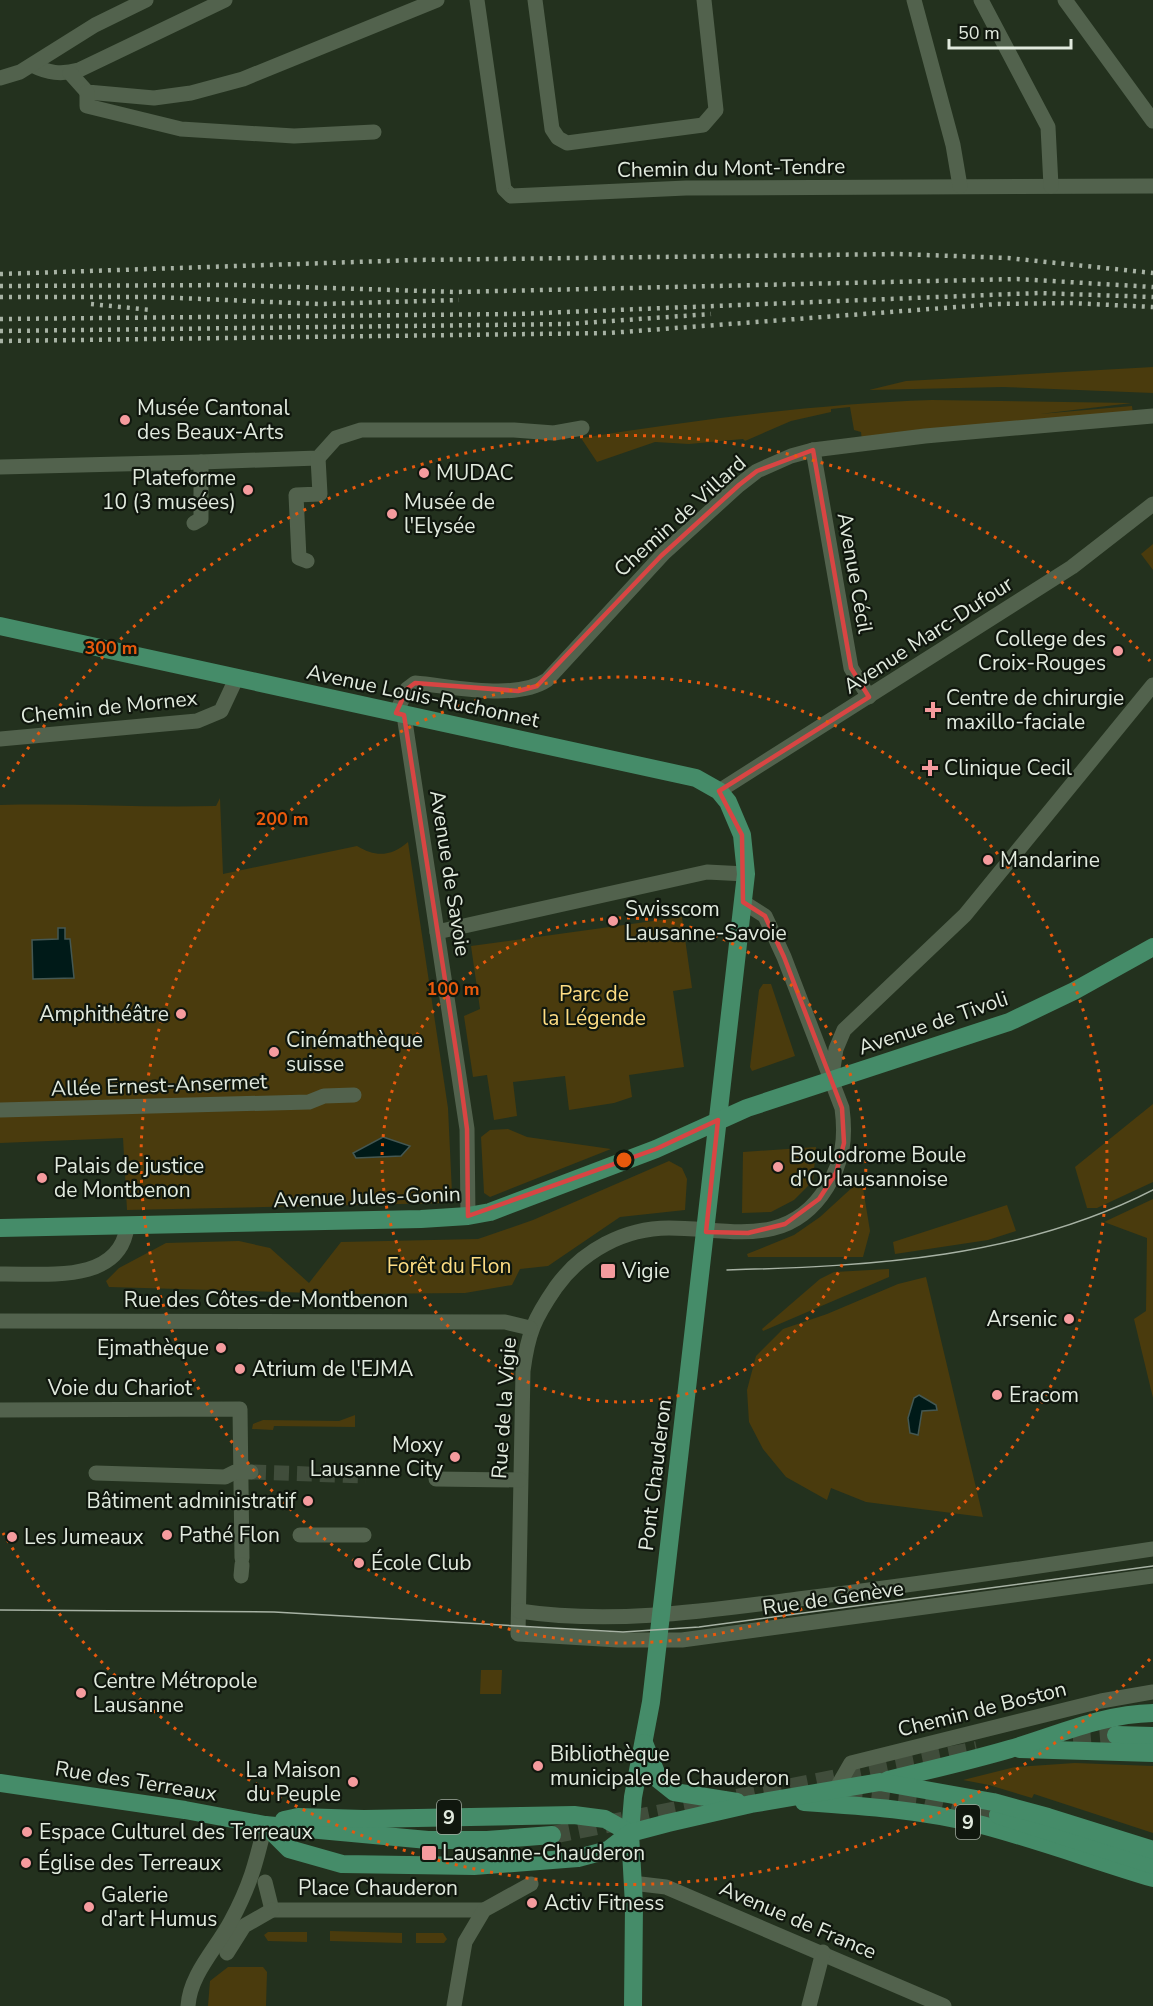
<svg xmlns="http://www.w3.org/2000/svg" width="1153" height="2006" font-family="'Nunito Sans',sans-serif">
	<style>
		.green { fill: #4a3b0d }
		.water { fill: #001a18; stroke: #445853; stroke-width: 1.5 }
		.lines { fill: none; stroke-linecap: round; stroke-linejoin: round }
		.minor-tunnel { stroke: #404d3b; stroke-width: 15; stroke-dasharray: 15 8; stroke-linecap: butt }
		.major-tunnel { stroke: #404d3b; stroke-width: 18; stroke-dasharray: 18 9; stroke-linecap: butt }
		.minor { stroke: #52624d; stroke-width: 15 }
		.major { stroke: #458c69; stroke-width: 18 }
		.tram { stroke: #a7b2a4; stroke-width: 1.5 }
		.rail { stroke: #a7b2a4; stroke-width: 4.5; stroke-dasharray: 3 6; stroke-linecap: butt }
		.marked { fill: none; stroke: #d84543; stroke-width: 4.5; stroke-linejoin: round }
		.ring { fill: none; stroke: #e8590c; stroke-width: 3; stroke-dasharray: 3 6 }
		.poi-dot { fill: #f59b9e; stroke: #10170e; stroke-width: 2 }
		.labels { text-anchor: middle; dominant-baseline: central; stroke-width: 4.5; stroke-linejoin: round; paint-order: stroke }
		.shield { fill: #10170e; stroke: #a2aba0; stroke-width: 1.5 }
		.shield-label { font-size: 20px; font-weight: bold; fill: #e1eade }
		.street-label { font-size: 21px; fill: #e1eade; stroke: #10170e }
		.poi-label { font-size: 21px; fill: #e1eade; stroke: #10170e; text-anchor: start }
		.park-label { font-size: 21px; fill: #fedd83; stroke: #10170e }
		.centre { fill: #e8590c; stroke: #10170e; stroke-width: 3 }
		.ring-label { font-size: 18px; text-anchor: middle; font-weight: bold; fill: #e8590c; stroke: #10170e; stroke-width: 4.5; stroke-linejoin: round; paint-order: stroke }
	</style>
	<rect width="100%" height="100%" fill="#23311e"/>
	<g class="green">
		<path d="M 1153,367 L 1153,393 L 1003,387 L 869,390 L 906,381 Z"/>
		<path d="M 932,400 L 1132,403 L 1040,414 L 1132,406 L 1133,414 L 862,441 L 861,432 L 854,430 L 850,407 L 831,409 L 831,412 L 791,421 L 745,441 L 743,439 L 689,444 L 655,442 L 597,462 L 581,438 C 698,420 814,404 932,400 Z"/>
		<path d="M 1153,544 L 1153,570 L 1141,554 Z"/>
		<path d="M 220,798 L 223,874 L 357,846 C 375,857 391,857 408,842 L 448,1108 L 452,1193 L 446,1203 L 127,1210 L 123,1138 L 0,1143 L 0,805 C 73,803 144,808 216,806 Z"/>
		<path d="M 682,917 L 692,988 L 673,991 L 684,1067 L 629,1075 L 632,1097 L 614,1103 L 569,1110 L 565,1076 L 513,1082 L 517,1116 L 494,1120 L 487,1075 L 473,1077 L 464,1016 L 480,1009 L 471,946 Z"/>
		<path d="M 763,984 L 771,984 L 795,1056 L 752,1071 L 750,1067 L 759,990 Z"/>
		<path d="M 1153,1104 L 1153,1182 L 1097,1208 L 1087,1208 L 1075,1167 Z"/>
		<path d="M 508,1129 L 527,1137 L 611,1149 L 490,1197 L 484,1193 L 481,1137 L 490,1130 Z"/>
		<path d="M 816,1147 L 813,1181 L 794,1200 L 771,1212 L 742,1213 L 743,1152 Z"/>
		<path d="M 669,1161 L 682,1168 L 687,1179 L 685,1210 L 620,1217 L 548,1266 L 520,1269 L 512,1285 L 465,1293 L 348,1294 L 109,1287 L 106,1281 L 119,1268 L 166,1243 L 239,1241 L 270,1248 L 309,1283 L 341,1242 L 478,1239 L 533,1220 Z"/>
		<path d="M 862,1182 L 870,1231 L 863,1257 L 748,1257 L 747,1254 L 794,1235 L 820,1217 L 856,1184 Z"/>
		<path d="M 1153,1199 L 1153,1398 L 1134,1319 L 1146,1311 L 1147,1238 L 1104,1222 Z"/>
		<path d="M 1007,1205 L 1016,1231 L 988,1240 L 895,1254 L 893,1242 Z"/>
		<path d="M 889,1269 L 889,1277 L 763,1331 L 762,1329 L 820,1279 L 834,1272 Z"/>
		<path d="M 926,1277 L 983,1517 L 866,1502 L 831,1488 L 827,1500 L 786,1477 L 763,1449 L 749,1422 L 747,1390 L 756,1356 L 783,1329 L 827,1314 L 898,1284 Z"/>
		<path d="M 355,1415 L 355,1427 L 274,1426 L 273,1430 L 252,1429 L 253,1424 L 263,1420 L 339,1421 Z"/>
		<path d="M 481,1670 L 502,1670 L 501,1694 L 480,1694 Z"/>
		<path d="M 1075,1763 L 1153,1766 L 1153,1833 L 1034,1794 L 1032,1798 L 989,1785 L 963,1780 L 1015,1767 Z"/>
		<path d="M 330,1931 L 402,1933 L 402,1943 L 330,1941 Z"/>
		<path d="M 268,1932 L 307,1932 L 307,1942 L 268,1941 L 264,1935 Z"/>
		<path d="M 416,1933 L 443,1933 L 447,1939 L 444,1943 L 416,1943 Z"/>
		<path d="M 228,1967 L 263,1967 L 267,1972 L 266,2006 L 208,2006 L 210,1981 Z"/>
	</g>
	<g class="water">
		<path d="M 58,928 L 65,928 L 65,939 L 70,939 L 74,978 L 33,979 L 32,940 L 58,939 Z"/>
		<path d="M 383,1137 L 410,1146 L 401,1156 L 356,1158 L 353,1153 Z"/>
		<path d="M 919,1395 L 936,1405 L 937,1410 L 922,1411 L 918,1435 L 910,1433 L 908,1418 L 914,1398 Z"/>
	</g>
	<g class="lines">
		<path class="minor-tunnel" d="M 251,1472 L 366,1476"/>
		<g class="major-tunnel">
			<path d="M 1046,1741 L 1116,1735"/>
			<path d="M 845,1790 L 923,1799 L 997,1815"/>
			<path d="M 552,1835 L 977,1750"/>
		</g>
		<g class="minor">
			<path d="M 477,0 L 504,189 L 511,196 L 686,188 L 1153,186"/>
			<path d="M 535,0 L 552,129 L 558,138 L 567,143 L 703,125 L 716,110 L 704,0"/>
			<path d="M 914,0 L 953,145 L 960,186"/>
			<path d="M 981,0 L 1048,127 L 1051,186"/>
			<path d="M 1065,0 L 1153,121"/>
			<path d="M 32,65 C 48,73 61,75 79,70 L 225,0"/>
			<path d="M 70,73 L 87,92 L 154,98 L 191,93 L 243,79 L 437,0"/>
			<path d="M 0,78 L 20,72 L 95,25 L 146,0"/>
			<path d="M 87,92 L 87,106 L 181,129 L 294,136 L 374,132"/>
			<path d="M 813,450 L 851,668 L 869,697"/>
			<path d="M 201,462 L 318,458 L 336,438 L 361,430 L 514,430 L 554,433 L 582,428"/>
			<path d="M 0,467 L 201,462 L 201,519 L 194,523"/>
			<path d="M 307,561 L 299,558 L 296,495 L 320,494 L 318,458"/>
			<path d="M 396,713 L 407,689 L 415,683 C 452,686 515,701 547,680 L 664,553 L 739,485 L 757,471 L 791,456 L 813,450 L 925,436 L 1153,416"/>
			<path d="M 404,715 L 467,1129 L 468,1216"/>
			<path d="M 0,739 L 197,721 L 221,711 L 236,679"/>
			<path d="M 719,791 L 1072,567 L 1153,504"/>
			<path d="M 743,902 L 765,916 L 784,957 L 842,1108 C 846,1138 843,1161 827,1187 C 788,1250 729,1228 669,1228 C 624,1228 582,1251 556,1287 C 534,1319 528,1333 523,1371 L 518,1634 L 618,1640 L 682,1640 L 1153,1576"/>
			<path d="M 437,932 L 707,872 L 746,874"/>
			<path d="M 831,1081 L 836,1049 L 844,1030 L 965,915 L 1153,685"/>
			<path d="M 0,1110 L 309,1102 L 324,1096 L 354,1095"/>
			<path d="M 0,1274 C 43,1273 119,1285 127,1227"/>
			<path d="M 0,1321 L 505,1322 L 530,1328"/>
			<path d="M 0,1410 L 240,1409 L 242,1558"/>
			<path d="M 96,1473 L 225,1477 L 235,1472 L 251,1472"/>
			<path d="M 436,1479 L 520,1480"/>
			<path d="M 300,1535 L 364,1535"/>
			<path d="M 241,1576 L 242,1565"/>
			<path d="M 519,1611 C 612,1625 706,1611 798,1599 C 917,1585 1035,1567 1153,1549"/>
			<path d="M 836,1789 L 851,1763 L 1101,1701 L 1153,1692"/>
			<path d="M 265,1882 L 272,1910 L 484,1910"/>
			<path d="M 632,1883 L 666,1887 L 944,2006"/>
			<path d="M 227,1953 L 244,1926 L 272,1910"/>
			<path d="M 188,2006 C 190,1974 217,1948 231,1921 C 250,1886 256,1863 265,1825"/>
			<path d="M 454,2006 L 465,1942 L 484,1910 L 531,1884"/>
			<path d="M 809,2006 L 823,1952"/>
		</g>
		<g class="major">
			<path d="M 0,626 L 696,778 L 719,791 L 728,802 L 742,835 L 746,874 L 651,1702 L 633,1797 L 630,1833 L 634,1905 L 633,2006"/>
			<path d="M 0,1228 L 421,1219 L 468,1216 L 490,1212 L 656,1149 L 747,1108 L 1009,1022 L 1074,991 L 1153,947"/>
			<path d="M 1116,1735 L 1153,1736"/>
			<path d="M 644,1743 L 659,1780 L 674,1792 L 737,1802"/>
			<path d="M 1020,1749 L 1153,1753"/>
			<path d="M 888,1780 C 929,1770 969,1761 1010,1749 C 1058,1735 1102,1714 1153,1713"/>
			<path d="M 0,1783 L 185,1810 L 265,1825 L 428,1840 L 487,1840 L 552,1835"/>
			<path d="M 804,1802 C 864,1806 923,1810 982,1825 C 1039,1840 1096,1861 1153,1878"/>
			<path d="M 998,1815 L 1153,1865"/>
			<path d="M 284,1820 L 298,1817 L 364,1819 L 574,1815 L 605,1819 L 630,1833"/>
			<path d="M 265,1825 L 289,1849 L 342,1864 L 474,1866 L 578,1858 L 608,1850 L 630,1833 L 668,1823 L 751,1804 L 880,1782 L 993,1802 L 1048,1817 L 1153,1850"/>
		</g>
		<g class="tram">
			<path d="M 727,1270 C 874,1266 1020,1258 1153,1190"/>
			<path d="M 0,1610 L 274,1612 L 623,1632 L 699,1627 L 1153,1566"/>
		</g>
		<g class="rail">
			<path d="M 0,274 L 415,260 L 899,254 L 1008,258 L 1153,273"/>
			<path d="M 0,286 L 235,285 L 456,292 L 1017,279 L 1153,287"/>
			<path d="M 0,297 L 154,297 L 320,304 L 459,300"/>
			<path d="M 91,304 L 151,310"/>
			<path d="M 0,319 L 516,314 L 1038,293 L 1153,297"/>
			<path d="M 0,331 L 567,324 L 711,314"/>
			<path d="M 0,341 L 609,333 L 997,304 L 1071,303 L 1153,307"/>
		</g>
	</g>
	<path class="marked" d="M 813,450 L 851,668 L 869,697 L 719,791 L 742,835 L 743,902 L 765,916 L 784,957 L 842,1108 L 844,1143 L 836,1173 L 819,1199 L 785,1224 L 748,1233 L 706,1232 L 718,1120 L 656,1149 L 468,1216 L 467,1129 L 459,1070 L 404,715 L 396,713 L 407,689 L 415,683 L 518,691 L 537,686 L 661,556 L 739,485 L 757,471 Z"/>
	<g class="ring">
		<circle cx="624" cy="1160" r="242"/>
		<circle cx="624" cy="1160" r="483"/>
		<path d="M1150 1659A725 725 0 0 1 3 1533M3 787A725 725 0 0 1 1150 661"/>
	</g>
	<g class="poi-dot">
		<circle cx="125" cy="420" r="6"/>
		<circle cx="424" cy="473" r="6"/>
		<circle cx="248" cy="490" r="6"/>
		<circle cx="392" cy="514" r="6"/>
		<circle cx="1118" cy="651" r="6"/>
		<path d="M930 701h6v6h6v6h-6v6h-6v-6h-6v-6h6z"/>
		<path d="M927 759h6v6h6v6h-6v6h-6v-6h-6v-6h6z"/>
		<circle cx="988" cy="860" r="6"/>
		<circle cx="613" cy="921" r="6"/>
		<circle cx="181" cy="1014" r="6"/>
		<circle cx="274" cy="1052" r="6"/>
		<circle cx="778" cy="1167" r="6"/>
		<circle cx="42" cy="1178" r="6"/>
		<rect x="600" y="1263" width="16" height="16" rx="3"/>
		<circle cx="1069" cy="1319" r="6"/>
		<circle cx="221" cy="1348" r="6"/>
		<circle cx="240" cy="1369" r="6"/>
		<circle cx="997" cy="1395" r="6"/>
		<circle cx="455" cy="1457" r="6"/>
		<circle cx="308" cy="1501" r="6"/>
		<circle cx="167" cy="1535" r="6"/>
		<circle cx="12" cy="1537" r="6"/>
		<circle cx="359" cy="1563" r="6"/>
		<circle cx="81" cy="1693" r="6"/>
		<circle cx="538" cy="1766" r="6"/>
		<circle cx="353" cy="1782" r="6"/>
		<circle cx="27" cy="1832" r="6"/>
		<rect x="421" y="1845" width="16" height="16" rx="3"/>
		<circle cx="26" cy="1863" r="6"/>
		<circle cx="532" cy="1903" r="6"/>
		<circle cx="89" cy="1907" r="6"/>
	</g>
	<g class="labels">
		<g class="shield">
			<rect x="437" y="1800" width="24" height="34" rx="4.5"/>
			<rect x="956" y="1805" width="24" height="34" rx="4.5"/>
		</g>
		<g class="shield-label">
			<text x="449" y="1817">9</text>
			<text x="968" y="1822">9</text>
		</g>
		<g class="street-label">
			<text transform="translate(731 168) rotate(-1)">Chemin du Mont-Tendre</text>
			<text transform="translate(680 516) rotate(-42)">Chemin de Villard</text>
			<text transform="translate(855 573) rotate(80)">Avenue Cécil</text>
			<text transform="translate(928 635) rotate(-33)">Avenue Marc-Dufour</text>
			<text transform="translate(423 696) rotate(12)">Avenue Louis-Ruchonnet</text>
			<text transform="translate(109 707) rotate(-6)">Chemin de Mornex</text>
			<text transform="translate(450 873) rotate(81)">Avenue de Savoie</text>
			<text transform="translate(933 1023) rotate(-19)">Avenue de Tivoli</text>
			<text transform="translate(159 1085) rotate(-2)">Allée Ernest-Ansermet</text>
			<text transform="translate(367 1197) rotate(-2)">Avenue Jules-Gonin</text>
			<text x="266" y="1300">Rue des Côtes-de-Montbenon</text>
			<text x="120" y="1388">Voie du Chariot</text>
			<text transform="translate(504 1408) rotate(-86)">Rue de la Vigie</text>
			<text transform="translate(655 1475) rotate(-83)">Pont Chauderon</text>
			<text transform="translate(833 1598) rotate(-8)">Rue de Genève</text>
			<text transform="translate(982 1709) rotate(-14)">Chemin de Boston</text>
			<text transform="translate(136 1781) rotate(9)">Rue des Terreaux</text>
			<text x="378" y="1888">Place Chauderon</text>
			<text transform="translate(798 1920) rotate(23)">Avenue de France</text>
		</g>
		<g class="poi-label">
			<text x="137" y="408">Musée Cantonal<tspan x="137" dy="24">des Beaux-Arts</tspan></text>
			<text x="436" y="473">MUDAC</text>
			<text x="236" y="478" text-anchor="end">Plateforme<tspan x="236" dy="24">10 (3 musées)</tspan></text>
			<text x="404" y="502">Musée de<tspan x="404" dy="24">l'Elysée</tspan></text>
			<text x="1106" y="639" text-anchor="end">College des<tspan x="1106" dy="24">Croix-Rouges</tspan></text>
			<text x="946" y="698">Centre de chirurgie<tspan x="946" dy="24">maxillo-faciale</tspan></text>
			<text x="944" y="768">Clinique Cecil</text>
			<text x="1000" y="860">Mandarine</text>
			<text x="625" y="909">Swisscom<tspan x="625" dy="24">Lausanne-Savoie</tspan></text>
			<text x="169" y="1014" text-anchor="end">Amphithéâtre</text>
			<text x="286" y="1040">Cinémathèque<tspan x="286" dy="24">suisse</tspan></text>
			<text x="790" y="1155">Boulodrome Boule<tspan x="790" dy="24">d'Or lausannoise</tspan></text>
			<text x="54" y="1166">Palais de justice<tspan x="54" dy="24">de Montbenon</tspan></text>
			<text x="622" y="1271">Vigie</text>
			<text x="1057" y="1319" text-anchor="end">Arsenic</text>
			<text x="209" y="1348" text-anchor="end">Ejmathèque</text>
			<text x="252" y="1369">Atrium de l'EJMA</text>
			<text x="1009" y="1395">Eracom</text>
			<text x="443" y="1445" text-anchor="end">Moxy<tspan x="443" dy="24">Lausanne City</tspan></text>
			<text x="296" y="1501" text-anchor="end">Bâtiment administratif</text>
			<text x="179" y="1535">Pathé Flon</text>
			<text x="24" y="1537">Les Jumeaux</text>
			<text x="371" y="1563">École Club</text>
			<text x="93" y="1681">Centre Métropole<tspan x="93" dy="24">Lausanne</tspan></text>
			<text x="550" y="1754">Bibliothèque<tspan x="550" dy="24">municipale de Chauderon</tspan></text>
			<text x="341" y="1770" text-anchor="end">La Maison<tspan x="341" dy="24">du Peuple</tspan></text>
			<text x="39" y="1832">Espace Culturel des Terreaux</text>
			<text x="442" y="1853">Lausanne-Chauderon</text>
			<text x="38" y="1863">Église des Terreaux</text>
			<text x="101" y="1895">Galerie<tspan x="101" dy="24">d'art Humus</tspan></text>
			<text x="544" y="1903">Activ Fitness</text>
		</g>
		<g class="park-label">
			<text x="594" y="994">Parc de<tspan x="594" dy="24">la Légende</tspan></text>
			<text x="449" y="1266">Forêt du Flon</text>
		</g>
	</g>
	<circle cx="624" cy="1160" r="9" class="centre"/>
	<g class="ring-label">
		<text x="111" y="654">300 m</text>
		<text x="282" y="825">200 m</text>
		<text x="453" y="995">100 m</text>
	</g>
	<path d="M949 39v9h122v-9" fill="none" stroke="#e1eade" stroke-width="3"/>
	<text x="958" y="39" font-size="18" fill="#e1eade" stroke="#10170e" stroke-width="4.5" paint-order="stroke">50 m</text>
</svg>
